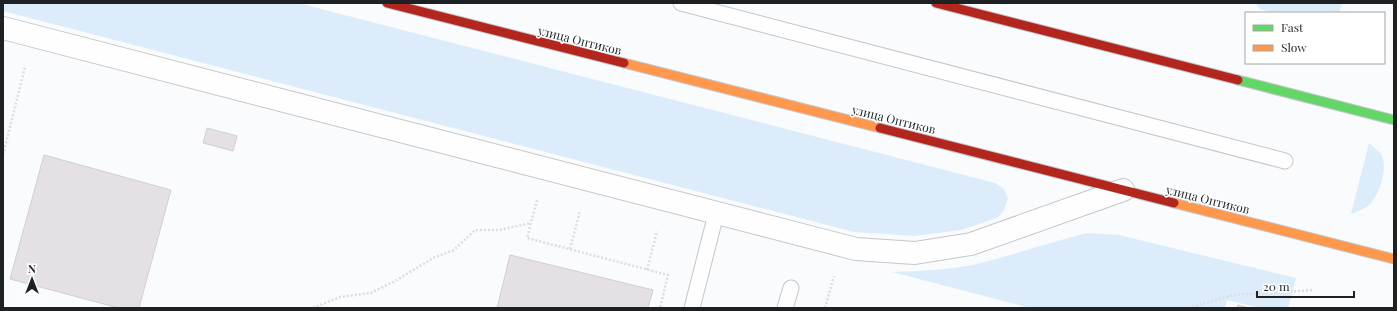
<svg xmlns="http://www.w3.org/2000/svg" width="1397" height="311" font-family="'Playfair Display',serif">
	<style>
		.green { fill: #dcecfb }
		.building { fill: #e5e0e3; stroke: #d0d0d1 }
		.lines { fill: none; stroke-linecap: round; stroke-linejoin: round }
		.lane-casing { stroke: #c4c6c9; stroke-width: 17 }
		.street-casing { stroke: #c4c6c9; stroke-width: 24 }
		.fast-casing { stroke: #c4c6c9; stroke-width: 11 }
		.slow-casing { stroke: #c4c6c9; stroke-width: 11 }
		.jam-casing { stroke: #c4c6c9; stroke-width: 11 }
		.path { stroke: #ddddde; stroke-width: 2.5; stroke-dasharray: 2 2; stroke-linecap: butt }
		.lane { stroke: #fefeff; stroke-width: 15 }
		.street { stroke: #fefeff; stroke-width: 22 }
		.fast { stroke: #63d668; stroke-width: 9 }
		.slow { stroke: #ff974d; stroke-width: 9 }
		.jam { stroke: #b3261e; stroke-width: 9 }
		.labels { text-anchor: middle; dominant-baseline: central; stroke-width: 3; stroke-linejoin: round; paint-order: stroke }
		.street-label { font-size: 12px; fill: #1e2124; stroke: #fff }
	</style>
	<rect width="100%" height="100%" fill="#f9fbfd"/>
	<g class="green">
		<path d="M 3,3 L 298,3 L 995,183 L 1004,189 L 1008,199 L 1004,210 L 997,218 L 961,230 L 914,236 L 854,232 L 3,11 Z"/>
		<path d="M 1255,3 L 1342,3 L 1339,13 L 1274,13 L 1260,9 Z"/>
		<path d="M 1369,143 C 1372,146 1378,150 1381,154 C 1389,168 1379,200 1365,208 C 1361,210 1356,212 1351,214 Z"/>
		<path d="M 1087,233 L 1119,235 L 1296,278 L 1288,308 L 1260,308 L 1227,300 L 1225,308 L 1030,308 L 892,272 C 920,271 949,270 977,264 C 1014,255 1050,242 1087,233 Z"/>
	</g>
	<g class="building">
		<path d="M 207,128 L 237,136 L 233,151 L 203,143 Z"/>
		<path d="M 44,155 L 171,190 L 139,308 L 119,308 L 10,279 Z"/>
		<path d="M 510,255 L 653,290 L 648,308 L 497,308 Z"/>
		<path d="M 1238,305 L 1250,308 L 1237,308 Z"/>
	</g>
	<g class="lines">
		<g class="lane-casing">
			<g id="lane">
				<path d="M 681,3 L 1285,161"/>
				<path d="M 692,308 L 716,214"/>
				<path d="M 785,308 L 791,288"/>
			</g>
		</g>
		<g class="street-casing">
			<path id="street" d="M 3,28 L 856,249 L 915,253 L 971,244 L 1123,190"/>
		</g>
		<g class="fast-casing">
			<path id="fast" d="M 1238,80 L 1394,120"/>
		</g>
		<g class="slow-casing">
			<g id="slow">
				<path d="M 624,63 L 880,128"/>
				<path d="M 1174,203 L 1394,259"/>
			</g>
		</g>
		<g class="jam-casing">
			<g id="jam">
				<path d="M 387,3 L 624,63"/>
				<path d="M 936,3 L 1238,80"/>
				<path d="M 880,128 L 1174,203"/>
			</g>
		</g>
		<g class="path">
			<path d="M 3,155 L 25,67"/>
			<path d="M 537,200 L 527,238 L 668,275 L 660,308"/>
			<path d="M 570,249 L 580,211"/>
			<path d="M 647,270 L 657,231"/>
			<path d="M 313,308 L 340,297 L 371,293 L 397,280 L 433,258 L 454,250 L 475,230 L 499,230 L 531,223"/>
			<path d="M 825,308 L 834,276"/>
			<path d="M 1188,308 L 1233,295 L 1313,290"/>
		</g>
		<use href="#lane" class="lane"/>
		<use href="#street" class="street"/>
		<use href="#fast" class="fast"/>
		<use href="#slow" class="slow"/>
		<use href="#jam" class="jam"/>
	</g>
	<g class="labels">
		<g class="street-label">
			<text transform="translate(580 40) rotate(14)">улица Оптиков</text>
			<text transform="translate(894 119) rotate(14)">улица Оптиков</text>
			<text transform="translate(1208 199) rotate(14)">улица Оптиков</text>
		</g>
	</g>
	<rect width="1397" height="311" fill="none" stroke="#1e2124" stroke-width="8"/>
	<rect x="1245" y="12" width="140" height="52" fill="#ffffff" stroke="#a5a6a7"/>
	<rect x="1253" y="25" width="20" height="6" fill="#63d668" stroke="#a5a6a7"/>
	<text x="1281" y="32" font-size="12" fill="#1e2124">Fast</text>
	<rect x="1253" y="45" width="20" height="6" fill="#ff974d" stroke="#a5a6a7"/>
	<text x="1281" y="52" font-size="12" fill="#1e2124">Slow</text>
	<g transform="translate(32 279)" stroke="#ffffff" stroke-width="3" paint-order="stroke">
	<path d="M0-3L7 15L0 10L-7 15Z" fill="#1e2124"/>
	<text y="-6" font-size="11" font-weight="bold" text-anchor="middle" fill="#1e2124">N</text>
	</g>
	<path d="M1257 291v6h97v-6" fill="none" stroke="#1e2124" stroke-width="2"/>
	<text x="1263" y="291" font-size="12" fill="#1e2124" stroke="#ffffff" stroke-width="3" paint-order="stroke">20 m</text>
</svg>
